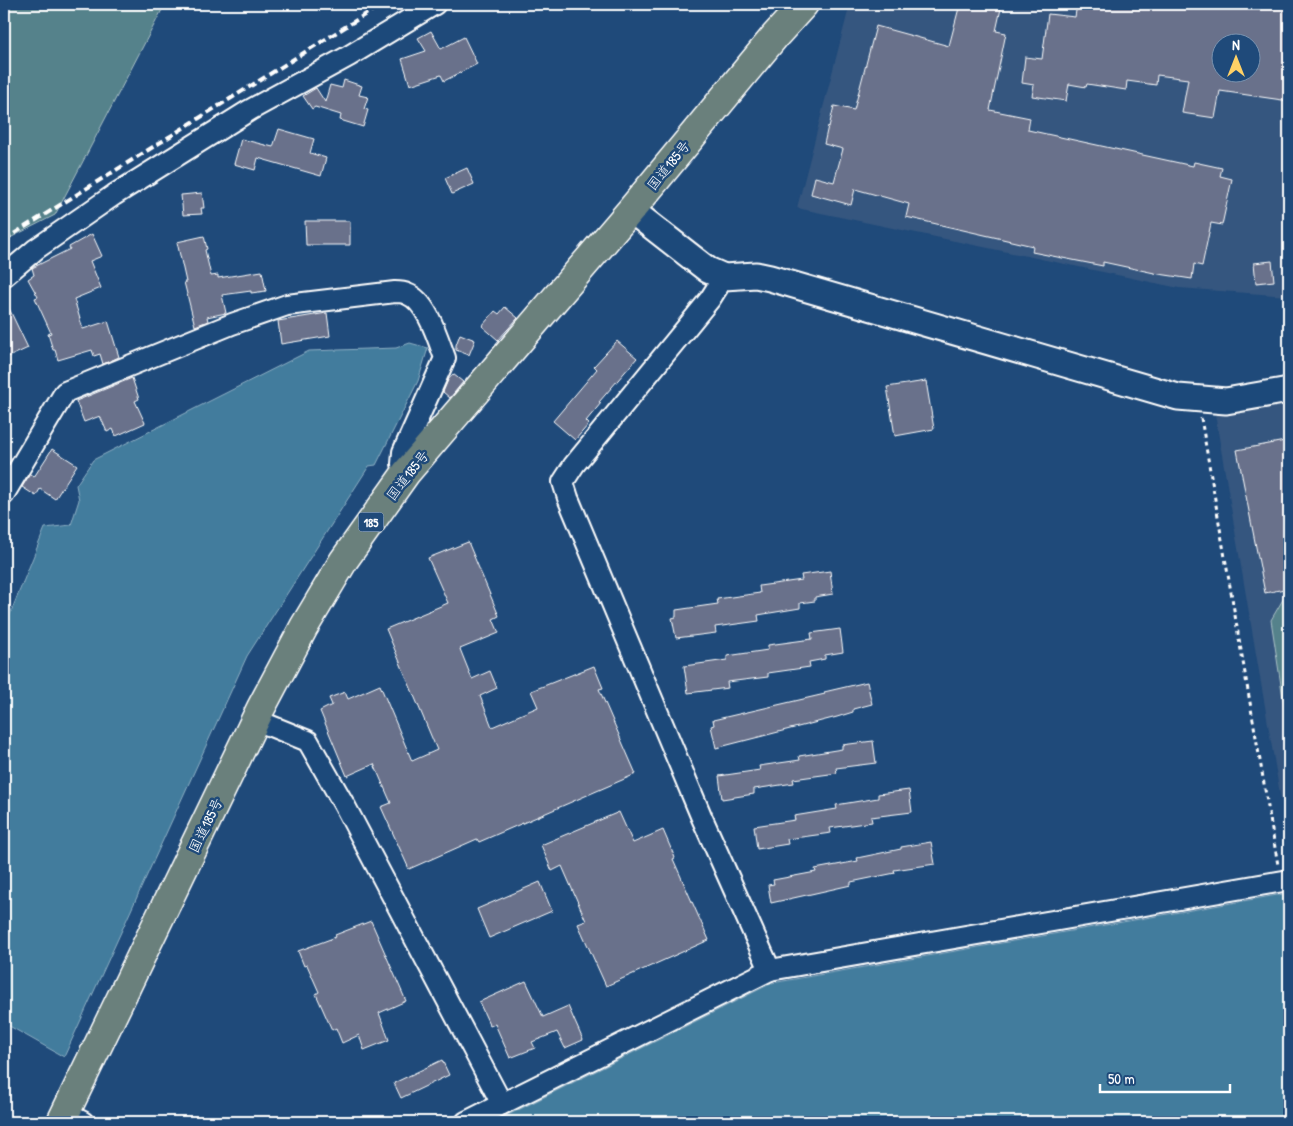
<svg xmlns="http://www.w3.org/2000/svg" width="1293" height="1126" font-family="'Patrick Hand','Klee One',sans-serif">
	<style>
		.built { fill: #35567f; fill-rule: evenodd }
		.green { fill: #54828b; stroke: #aac0c5 }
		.water { fill: #437c9d; stroke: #8eb0c4 }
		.building { fill: #69718b; stroke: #fff; fill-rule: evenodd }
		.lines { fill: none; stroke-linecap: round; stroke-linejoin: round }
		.minor-casing { stroke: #fff; stroke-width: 24 }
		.tertiary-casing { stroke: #fff; stroke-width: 29 }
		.trunk-casing { stroke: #fff; stroke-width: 31 }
		.path { stroke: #fff; stroke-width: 3; stroke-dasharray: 4 4; stroke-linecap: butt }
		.minor { stroke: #1f4a7a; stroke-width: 20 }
		.tertiary { stroke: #1f4a7a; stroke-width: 25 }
		.trunk { stroke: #6a807c; stroke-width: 28 }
		.rail { stroke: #fff; stroke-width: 4; stroke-dasharray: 8 4; stroke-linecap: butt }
		.labels { text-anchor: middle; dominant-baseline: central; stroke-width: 5; stroke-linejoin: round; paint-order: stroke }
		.shield { fill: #1f4a7a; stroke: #bcc9d7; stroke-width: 1 }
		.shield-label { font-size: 12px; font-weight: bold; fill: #fff }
		.street-label { font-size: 14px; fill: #fff; stroke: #1f4a7a }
	</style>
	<rect width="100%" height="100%" fill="#1f4a7a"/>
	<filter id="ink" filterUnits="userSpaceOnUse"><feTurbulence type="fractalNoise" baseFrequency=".02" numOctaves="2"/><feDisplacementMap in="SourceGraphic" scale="10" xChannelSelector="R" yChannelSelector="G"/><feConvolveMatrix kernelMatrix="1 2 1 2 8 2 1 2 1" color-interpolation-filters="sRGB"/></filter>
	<g filter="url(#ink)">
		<g class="built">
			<path d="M 850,4 L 1289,4 L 1289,296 L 1179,288 L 797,208 ZM 1220,42 L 1250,42 L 1250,72 L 1220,72 Z"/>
			<path d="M 1289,395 L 1289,841 L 1288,841 L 1214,408 Z"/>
		</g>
		<g class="green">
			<path d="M 4,4 L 165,4 L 55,215 L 4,241 Z"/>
			<path d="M 1289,595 L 1289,737 L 1271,620 L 1285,596 Z"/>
		</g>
		<g class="water">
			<path d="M 410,343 L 428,348 L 418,381 L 376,465 L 369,466 L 247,656 L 64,1057 L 4,1023 L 4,629 L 45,528 L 71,525 L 79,500 L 76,485 L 93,460 L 309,351 L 396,348 Z"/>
			<path d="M 1289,893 L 1289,1122 L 494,1122 L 772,983 Z"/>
		</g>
		<g class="building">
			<path d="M 960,4 L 1002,4 L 996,31 L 1006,33 L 990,110 L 1030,118 L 1028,130 L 1193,166 L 1194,162 L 1222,168 L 1220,176 L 1232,179 L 1222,225 L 1211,223 L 1202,266 L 1194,264 L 1192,279 L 1159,274 L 1103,262 L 1103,266 L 1032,252 L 1033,246 L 906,217 L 909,204 L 855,189 L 851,205 L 811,194 L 815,177 L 834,182 L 843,149 L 824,144 L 828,126 L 829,127 L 834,106 L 854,110 L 876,26 L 949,46 Z"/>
			<path d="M 1077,4 L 1289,4 L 1289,101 L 1220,91 L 1215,118 L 1182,113 L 1188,79 L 1157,75 L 1156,85 L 1127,81 L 1126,90 L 1087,84 L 1086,87 L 1069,84 L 1066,101 L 1032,96 L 1034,85 L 1022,83 L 1025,57 L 1042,59 L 1048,14 L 1075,17 ZM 1220,42 L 1250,42 L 1250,72 L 1220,72 Z"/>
			<path d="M 431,31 L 441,49 L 464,37 L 477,64 L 444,81 L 441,75 L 410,85 L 402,59 L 426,51 L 418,38 Z"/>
			<path d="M 344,80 L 362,86 L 359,95 L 368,97 L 364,109 L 368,110 L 363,127 L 340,120 L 341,115 L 315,107 L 312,109 L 303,96 L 316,88 L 325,102 L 330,85 L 342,88 Z"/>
			<path d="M 279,129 L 314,139 L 310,153 L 326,158 L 321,176 L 258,158 L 255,170 L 234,164 L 241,139 L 273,147 Z"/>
			<path d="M 467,168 L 474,184 L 452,194 L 445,178 Z"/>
			<path d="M 202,193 L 204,208 L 201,208 L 202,214 L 183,215 L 181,195 Z"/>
			<path d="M 305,221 L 350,221 L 350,245 L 306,245 Z"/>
			<path d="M 92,234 L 102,256 L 90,261 L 101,288 L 74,299 L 83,329 L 108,321 L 119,357 L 103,364 L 100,354 L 94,356 L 92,350 L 58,360 L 55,350 L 53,350 L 48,334 L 51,333 L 35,298 L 38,297 L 28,279 L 34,275 L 32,268 L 70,249 L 69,247 Z"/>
			<path d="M 204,236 L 207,249 L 205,250 L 211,276 L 218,275 L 218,278 L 262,271 L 266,291 L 251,293 L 251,291 L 222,295 L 226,313 L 207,317 L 208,321 L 195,326 L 184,282 L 186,282 L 177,242 Z"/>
			<path d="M 1272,261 L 1274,281 L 1256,283 L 1254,263 Z"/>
			<path d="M 4,298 L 28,348 L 4,359 Z"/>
			<path d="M 505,307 L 518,318 L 498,340 L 482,326 L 495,311 L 499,314 Z"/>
			<path d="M 327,313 L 330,336 L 281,344 L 278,321 Z"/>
			<path d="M 460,334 L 475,340 L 469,355 L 456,350 L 456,345 Z"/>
			<path d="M 617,341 L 637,358 L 599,402 L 601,403 L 586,421 L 589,424 L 575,440 L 553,421 L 597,369 L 594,366 Z"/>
			<path d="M 453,374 L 463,382 L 450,398 L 443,392 L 448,380 Z"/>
			<path d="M 132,378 L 139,399 L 135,401 L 145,423 L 116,436 L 113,429 L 107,432 L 100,416 L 84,422 L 76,401 Z"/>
			<path d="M 926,381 L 934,429 L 895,436 L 887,387 Z"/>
			<path d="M 1285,441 L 1289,462 L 1289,588 L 1265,593 L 1237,450 Z"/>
			<path d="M 52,449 L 77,465 L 55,499 L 40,489 L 36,496 L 22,487 L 30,474 L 34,477 Z"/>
			<path d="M 468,542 L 499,616 L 493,619 L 499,633 L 460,649 L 472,679 L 490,671 L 497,688 L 480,696 L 492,727 L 538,707 L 531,691 L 594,666 L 603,688 L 599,689 L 636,774 L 479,842 L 477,839 L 409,869 L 381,807 L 391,803 L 374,764 L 347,776 L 320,711 L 332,705 L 329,698 L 345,692 L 348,699 L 380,685 L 412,761 L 437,750 L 386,629 L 448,603 L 428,558 Z"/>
			<path d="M 830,571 L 833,594 L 815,597 L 815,601 L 800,603 L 800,608 L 758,615 L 759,621 L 715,627 L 716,633 L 676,638 L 672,618 L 676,617 L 676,610 L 718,604 L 717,599 L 760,593 L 759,586 L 802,580 L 801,575 Z"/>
			<path d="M 840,629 L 843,652 L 825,655 L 825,659 L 809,662 L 810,667 L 768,673 L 768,677 L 727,682 L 728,688 L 688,693 L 684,666 L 727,660 L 727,656 L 768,650 L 768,645 L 812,639 L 811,633 Z"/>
			<path d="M 867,682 L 872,704 L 853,709 L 853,712 L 837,717 L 716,748 L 711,726 L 714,725 L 713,720 L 825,694 L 824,692 Z"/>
			<path d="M 873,741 L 876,763 L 836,768 L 837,773 L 793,779 L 794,783 L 754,789 L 754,794 L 722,799 L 719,776 L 760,770 L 759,766 L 800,760 L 799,756 L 842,749 L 842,745 Z"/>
			<path d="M 909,790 L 912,812 L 871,817 L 872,822 L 830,828 L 831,833 L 787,839 L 788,844 L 757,849 L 754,826 L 795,820 L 794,816 L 837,809 L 836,805 L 878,798 L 878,794 Z"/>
			<path d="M 619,812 L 633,843 L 663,830 L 675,858 L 673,859 L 709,940 L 606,986 L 578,924 L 586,921 L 562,866 L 552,871 L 541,845 Z"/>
			<path d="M 931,842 L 935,864 L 894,870 L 895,873 L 851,882 L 851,885 L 771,903 L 768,885 L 774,884 L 773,880 L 816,872 L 815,869 L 858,861 L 857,858 L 901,849 L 901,847 Z"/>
			<path d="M 540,882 L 552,911 L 489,938 L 477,909 Z"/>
			<path d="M 371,921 L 406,1001 L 379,1013 L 389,1040 L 364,1050 L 359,1035 L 342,1043 L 336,1028 L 332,1030 L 316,994 L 319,992 L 307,965 L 304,966 L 298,951 L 336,937 L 335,935 Z"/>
			<path d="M 526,981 L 543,1017 L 568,1006 L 583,1040 L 565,1048 L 557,1032 L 532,1042 L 535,1048 L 510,1058 L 495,1024 L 490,1026 L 479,1002 Z"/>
			<path d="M 442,1060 L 449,1075 L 401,1098 L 394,1083 Z"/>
		</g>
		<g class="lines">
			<g class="minor-casing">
				<g id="minor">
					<path d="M 4,276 L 36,249 L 114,195 L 250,110 L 349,56 L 435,4"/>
					<path d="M 724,277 L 710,299 L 574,465 L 563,482 L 568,498 L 702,818 L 770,970"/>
					<path d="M 4,494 L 65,392 L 232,324 L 287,305 L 395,292 C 398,292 403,292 407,294 C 427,301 438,339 445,358 L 403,452 L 402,464 L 406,473"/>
					<path d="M 256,720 L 308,741 L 346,808 L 502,1104"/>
					<path d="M 65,1113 L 83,1122"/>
					<path d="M 466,1122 L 770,970 L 1289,880"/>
				</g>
			</g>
			<g class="tertiary-casing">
				<path id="tertiary" d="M 631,210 L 708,270 L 724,277 L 756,275 L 770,278 L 1178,397 L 1226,401 L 1289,390"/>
			</g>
			<g class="trunk-casing">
				<path id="trunk" d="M 61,1122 L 261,708 L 304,627 L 344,560 L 406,473 L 631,210 L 775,36 L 804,4"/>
			</g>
			<path class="path" d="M 1201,418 L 1278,865"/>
			<use href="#minor" class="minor"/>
			<use href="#tertiary" class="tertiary"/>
			<use href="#trunk" class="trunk"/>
			<path class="rail" d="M 4,240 L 382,4"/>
		</g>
	</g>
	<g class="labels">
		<rect class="shield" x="358.5" y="512.5" width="25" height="19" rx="4"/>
		<g class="shield-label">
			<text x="371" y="522">185</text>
		</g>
		<g class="street-label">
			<text transform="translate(668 165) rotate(-51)">国道185号</text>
			<text transform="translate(407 475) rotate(-52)">国道185号</text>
			<text transform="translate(205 825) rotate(-64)">国道185号</text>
		</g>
	</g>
	<rect width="1293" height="1126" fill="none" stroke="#1f4a7a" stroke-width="20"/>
	<rect x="10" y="10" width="1273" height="1106" fill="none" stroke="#fff" stroke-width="2" filter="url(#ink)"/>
	<g transform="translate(1236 58)"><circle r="24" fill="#1f4a7a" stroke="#7992af"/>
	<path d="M0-4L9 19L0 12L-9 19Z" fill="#ffd166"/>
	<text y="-8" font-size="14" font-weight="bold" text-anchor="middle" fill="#ffffff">N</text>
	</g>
	<path d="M1100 1084v8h130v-8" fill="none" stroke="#ffffff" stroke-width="2.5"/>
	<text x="1108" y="1084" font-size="15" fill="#ffffff" stroke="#1f4a7a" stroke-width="4" paint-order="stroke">50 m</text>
</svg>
